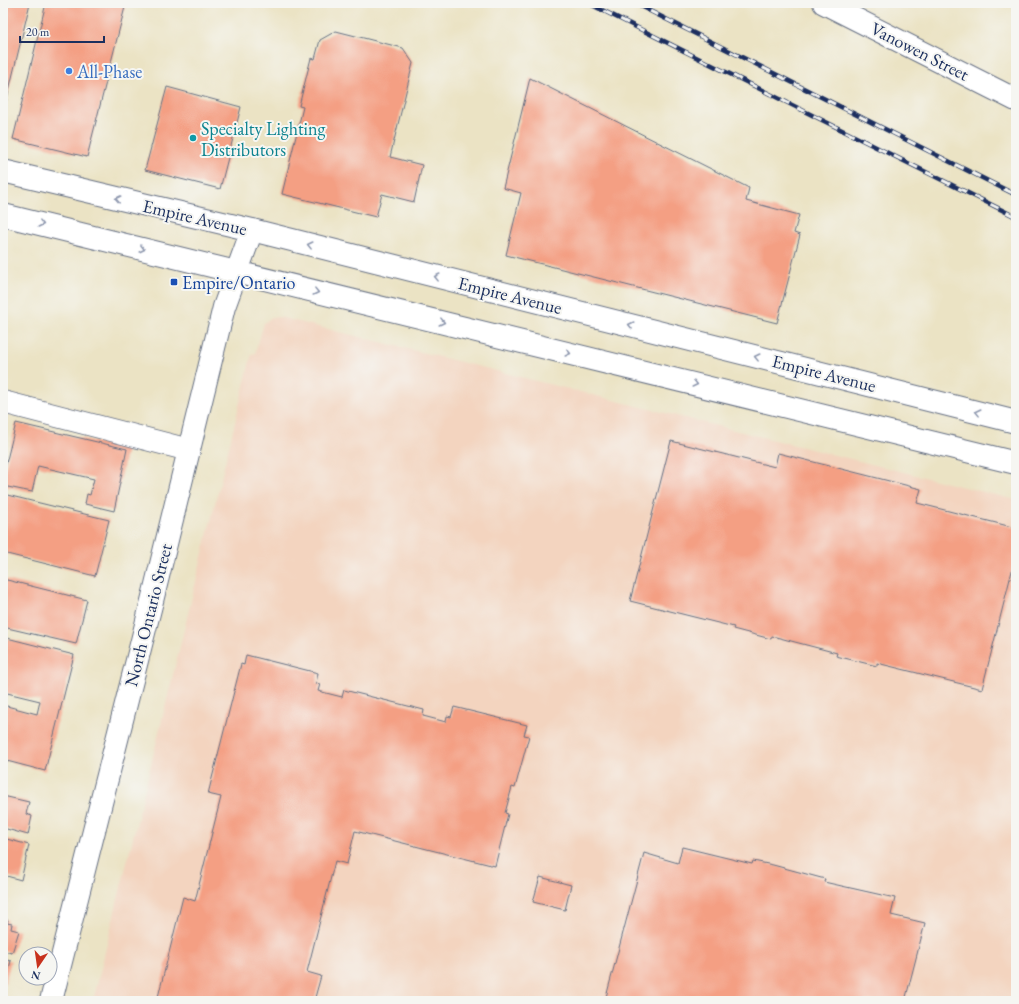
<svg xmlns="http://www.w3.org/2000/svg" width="1019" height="1004" font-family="'EB Garamond',serif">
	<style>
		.built { fill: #f3d4bf }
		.building { fill: #f49f83 }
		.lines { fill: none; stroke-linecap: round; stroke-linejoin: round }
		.minor-casing { stroke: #646e82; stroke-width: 24 }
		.major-casing { stroke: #646e82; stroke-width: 24 }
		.minor { stroke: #fff; stroke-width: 22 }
		.major { stroke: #fff; stroke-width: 22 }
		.rail-casing { stroke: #1b2f5e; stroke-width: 4.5 }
		.rail { stroke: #f6f6f2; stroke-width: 3; stroke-dasharray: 9; stroke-linecap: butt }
		.oneway { stroke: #8d97ae }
		.shop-dot { fill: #3f7fe0; stroke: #f6f6f2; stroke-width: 1.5 }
		.culture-dot { fill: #0f9aa8; stroke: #f6f6f2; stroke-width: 1.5 }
		.transit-dot { fill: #1a4fb4; stroke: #f6f6f2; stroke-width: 1.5 }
		.labels { text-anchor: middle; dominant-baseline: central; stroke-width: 4; stroke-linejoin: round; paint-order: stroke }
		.street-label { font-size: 18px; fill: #1b2f5e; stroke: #f6f6f2 }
		.shop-label { font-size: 18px; fill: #366cbe; stroke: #f6f6f2; text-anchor: start }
		.culture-label { font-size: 18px; fill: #0d838f; stroke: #f6f6f2; text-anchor: start }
		.transit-label { font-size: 18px; fill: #164399; stroke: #f6f6f2; text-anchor: start }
	</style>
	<rect width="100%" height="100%" fill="#f6f6f2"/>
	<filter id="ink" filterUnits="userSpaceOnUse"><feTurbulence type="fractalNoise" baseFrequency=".025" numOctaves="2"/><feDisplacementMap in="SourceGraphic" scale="8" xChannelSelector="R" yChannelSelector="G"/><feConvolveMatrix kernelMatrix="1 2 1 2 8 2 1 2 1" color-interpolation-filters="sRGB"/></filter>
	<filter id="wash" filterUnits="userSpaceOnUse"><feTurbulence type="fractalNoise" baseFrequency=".012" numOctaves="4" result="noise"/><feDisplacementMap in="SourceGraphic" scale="16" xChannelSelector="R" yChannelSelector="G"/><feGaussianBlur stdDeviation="0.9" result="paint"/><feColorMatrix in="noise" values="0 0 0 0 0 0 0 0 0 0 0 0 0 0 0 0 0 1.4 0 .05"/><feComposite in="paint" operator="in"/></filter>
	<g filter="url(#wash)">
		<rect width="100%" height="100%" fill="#ebe3c4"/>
		<path class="built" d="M 279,317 L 1016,500 L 1016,1001 L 93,1001 L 252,353 L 255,354 L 264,323 L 271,318 Z"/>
		<g id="blocks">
			<g class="building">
				<path d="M 3,3 L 30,3 L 4,111 L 3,111 Z"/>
				<path d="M 46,3 L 126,3 L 87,157 L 13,139 Z"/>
				<path d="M 336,31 L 403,48 L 413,63 L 390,157 L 422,165 L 414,202 L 382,194 L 376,217 L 282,194 L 303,107 L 299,106 L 311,58 L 315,59 L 320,40 Z"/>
				<path d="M 530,78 L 749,188 L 746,201 L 799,215 L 794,233 L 800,235 L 777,323 L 506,255 L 521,193 L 503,188 Z"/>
				<path d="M 167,87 L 241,107 L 220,189 L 145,170 Z"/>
				<path d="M 16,423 L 127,449 L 114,511 L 85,504 L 87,494 L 90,495 L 94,479 L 38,466 L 32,492 L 3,486 L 3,476 Z"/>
				<path d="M 671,441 L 775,467 L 778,453 L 921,489 L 917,503 L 1016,528 L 1016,555 L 982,689 L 877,663 L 877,666 L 836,656 L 837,653 L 772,636 L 771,639 L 733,629 L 734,627 L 630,601 Z"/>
				<path d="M 3,494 L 109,520 L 95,576 L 3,553 Z"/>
				<path d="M 3,579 L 87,600 L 76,644 L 3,627 Z"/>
				<path d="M 3,637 L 74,655 L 45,771 L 3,760 L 3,705 L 37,714 L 40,701 L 3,692 Z"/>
				<path d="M 246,655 L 318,673 L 316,683 L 320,684 L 318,691 L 342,697 L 344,690 L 424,710 L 423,716 L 446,722 L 447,716 L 451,717 L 454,707 L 527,725 L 524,735 L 529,736 L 515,788 L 512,787 L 505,813 L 508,814 L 495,866 L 355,831 L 347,864 L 335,861 L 307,972 L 321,976 L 314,1001 L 157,1001 L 183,897 L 195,901 L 221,797 L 208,794 L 241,664 L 244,665 Z"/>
				<path d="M 3,796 L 29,802 L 26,814 L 32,816 L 28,835 L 3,828 Z"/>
				<path d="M 3,838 L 29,845 L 21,880 L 3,875 Z"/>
				<path d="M 682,847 L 752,864 L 753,861 L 773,865 L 825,879 L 824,882 L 895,898 L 891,915 L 925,923 L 905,1001 L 605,1001 L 644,853 L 678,863 Z"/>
				<path d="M 540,877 L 571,885 L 565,910 L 533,902 Z"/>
				<path d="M 3,919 L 8,920 L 7,923 L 12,924 L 11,929 L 19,931 L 12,953 L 3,951 Z"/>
				<path d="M 3,959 L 11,961 L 5,983 L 3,983 Z"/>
			</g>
		</g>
	</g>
	<g filter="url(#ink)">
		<use href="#blocks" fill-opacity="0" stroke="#646e82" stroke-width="1"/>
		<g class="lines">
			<g class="minor-casing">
				<g id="minor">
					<path d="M 3,402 L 189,450"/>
					<path d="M 51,1001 L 152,601 L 224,307 L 252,230"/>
				</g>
			</g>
			<g class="major-casing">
				<g id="major">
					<path d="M 824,3 L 1016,100"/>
					<path d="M 3,171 L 252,230 L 1016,422"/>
					<path d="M 3,215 L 1016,463"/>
				</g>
			</g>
			<use href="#minor" class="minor"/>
			<use href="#major" class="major"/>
			<g class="rail-casing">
				<g id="rail">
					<path d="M 588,3 L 1016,217"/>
					<path d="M 634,3 L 1016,195"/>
				</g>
			</g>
			<use href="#rail" class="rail"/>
		</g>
		<defs><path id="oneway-chevron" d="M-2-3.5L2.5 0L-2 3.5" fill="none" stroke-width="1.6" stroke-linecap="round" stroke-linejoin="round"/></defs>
		<g class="oneway">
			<use href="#oneway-chevron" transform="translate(118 199) rotate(-167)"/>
			<use href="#oneway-chevron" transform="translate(41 224) rotate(14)"/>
			<use href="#oneway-chevron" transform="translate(310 245) rotate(-166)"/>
			<use href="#oneway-chevron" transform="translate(142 249) rotate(14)"/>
			<use href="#oneway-chevron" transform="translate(437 277) rotate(-166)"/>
			<use href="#oneway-chevron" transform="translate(316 292) rotate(14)"/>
			<use href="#oneway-chevron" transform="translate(442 322) rotate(14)"/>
			<use href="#oneway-chevron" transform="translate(631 325) rotate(-166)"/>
			<use href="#oneway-chevron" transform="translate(568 353) rotate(14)"/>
			<use href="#oneway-chevron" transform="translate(757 357) rotate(-166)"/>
			<use href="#oneway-chevron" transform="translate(695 384) rotate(14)"/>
			<use href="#oneway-chevron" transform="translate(978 412) rotate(-166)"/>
		</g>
	</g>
	<circle class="shop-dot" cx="69" cy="71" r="4"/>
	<circle class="culture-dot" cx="193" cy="138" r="4"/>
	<rect class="transit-dot" x="170" y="278" width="8" height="8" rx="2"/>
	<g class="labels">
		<g class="street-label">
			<text transform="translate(920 51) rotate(27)">Vanowen Street</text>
			<text transform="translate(195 217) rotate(13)">Empire Avenue</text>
			<text transform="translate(510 295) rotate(14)">Empire Avenue</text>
			<text transform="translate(824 373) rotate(14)">Empire Avenue</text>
			<text transform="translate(148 615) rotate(-76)">North Ontario Street</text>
		</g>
		<g class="shop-label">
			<text x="77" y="71">All-Phase</text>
		</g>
		<g class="culture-label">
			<text x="201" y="128">Specialty Lighting<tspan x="201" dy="21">Distributors</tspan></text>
		</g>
		<g class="transit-label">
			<text x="182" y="282">Empire/Ontario</text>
		</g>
	</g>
	<rect width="1019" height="1004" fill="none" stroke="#f6f6f2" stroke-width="16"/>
	<g transform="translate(38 966) rotate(193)"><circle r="19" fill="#f6f6f2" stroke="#9ea6b7"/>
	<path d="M0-3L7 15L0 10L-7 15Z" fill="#c8321e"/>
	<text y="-6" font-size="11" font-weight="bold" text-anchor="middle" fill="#1b2f5e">N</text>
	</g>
	<path d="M20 36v6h84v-6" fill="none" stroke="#1b2f5e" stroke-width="2"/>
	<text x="26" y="36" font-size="12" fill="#1b2f5e" stroke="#f6f6f2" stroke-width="3" paint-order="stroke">20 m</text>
</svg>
